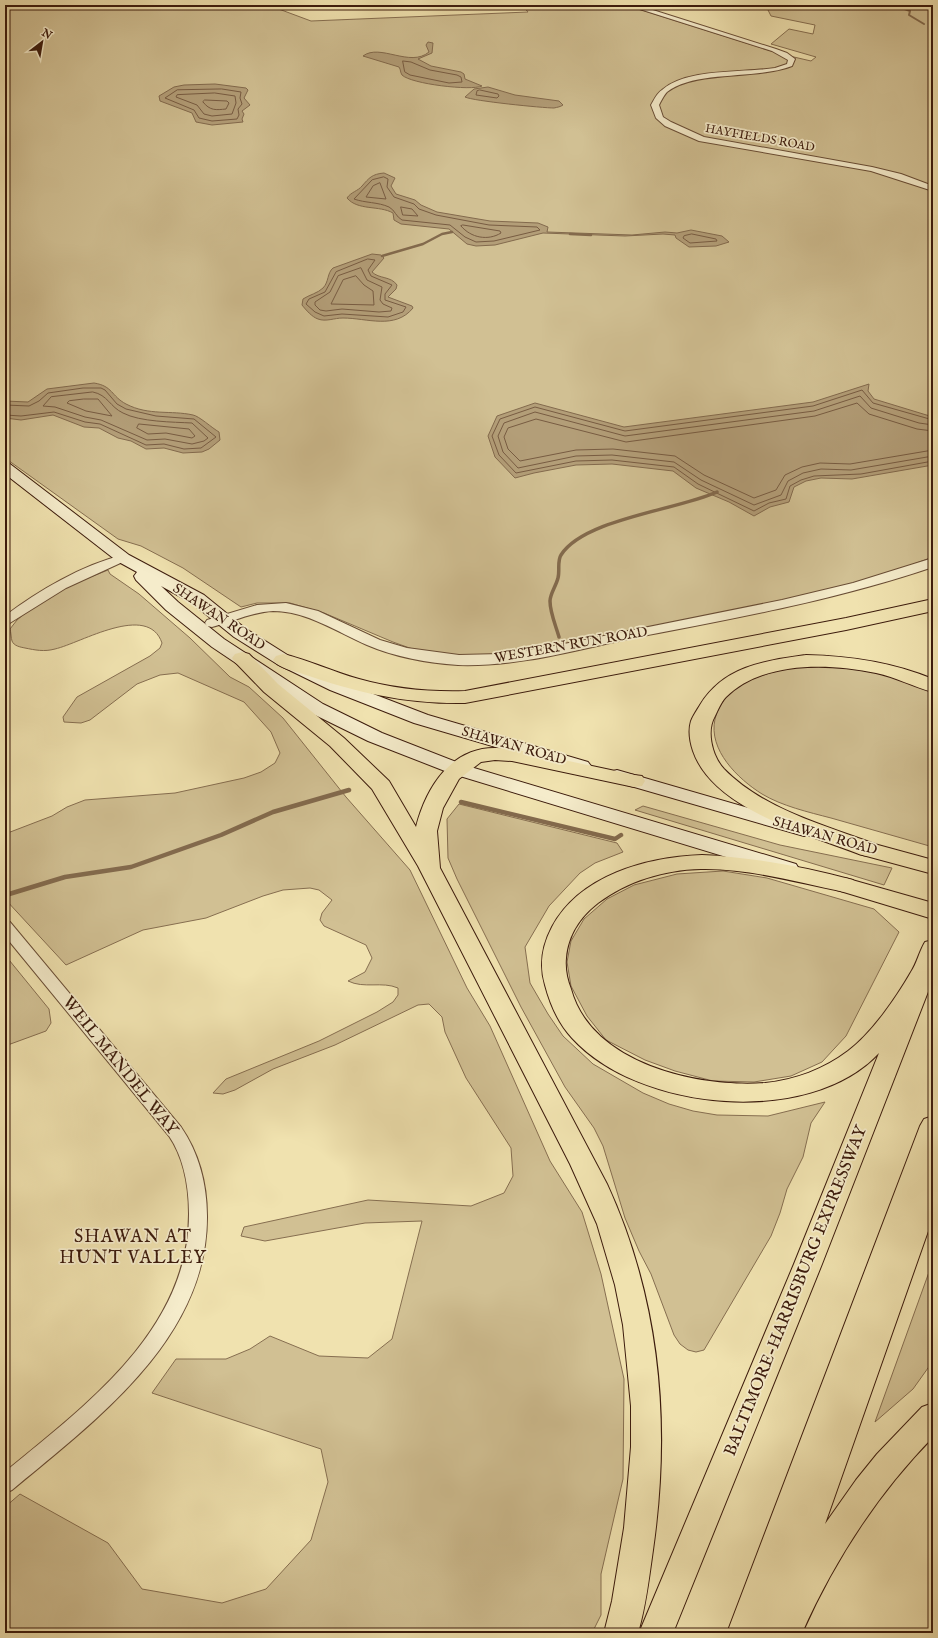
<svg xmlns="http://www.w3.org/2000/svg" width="938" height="1638" font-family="'IM FELL English',serif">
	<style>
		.green { fill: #d1c093; stroke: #866e50 }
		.water { fill: #b39e78; stroke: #836a4d }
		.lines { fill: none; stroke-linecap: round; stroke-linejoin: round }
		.shore { stroke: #785c42; stroke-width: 1 }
		.stream-far3 { stroke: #836a4d; stroke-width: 2 }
		.stream-far2 { stroke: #836a4d; stroke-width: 2.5 }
		.stream-far1 { stroke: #836a4d; stroke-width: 3.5 }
		.stream { stroke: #836a4d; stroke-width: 4.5 }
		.minor-casing { stroke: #694d35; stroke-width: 2 }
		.tertiary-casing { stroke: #694d35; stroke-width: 2 }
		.secondary-casing { stroke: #3c1b0c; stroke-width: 2 }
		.primary-casing { stroke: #3c1b0c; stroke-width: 2 }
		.motorway-casing { stroke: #3c1b0c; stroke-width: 2 }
		.minor { fill: #f5eccb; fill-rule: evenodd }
		.tertiary { fill: #f5eccb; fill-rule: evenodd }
		.secondary { fill: #f5eccb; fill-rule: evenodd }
		.primary { fill: #f0e2af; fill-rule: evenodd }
		.motorway { fill: #f0e2af; fill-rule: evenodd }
		.labels { text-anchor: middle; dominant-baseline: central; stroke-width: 3.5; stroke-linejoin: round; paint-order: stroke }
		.far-street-label { font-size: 12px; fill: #3c1b0c; stroke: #f5eccb }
		.street-label { font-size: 14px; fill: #3c1b0c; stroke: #f5eccb }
		.near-street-label { font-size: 17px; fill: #3c1b0c; stroke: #f5eccb }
		.near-neighbourhood-label { font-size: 18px; letter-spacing: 1px; fill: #3c1b0c; stroke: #f5eccb }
	</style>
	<rect width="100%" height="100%" fill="#f0e2af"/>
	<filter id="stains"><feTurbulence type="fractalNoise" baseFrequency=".005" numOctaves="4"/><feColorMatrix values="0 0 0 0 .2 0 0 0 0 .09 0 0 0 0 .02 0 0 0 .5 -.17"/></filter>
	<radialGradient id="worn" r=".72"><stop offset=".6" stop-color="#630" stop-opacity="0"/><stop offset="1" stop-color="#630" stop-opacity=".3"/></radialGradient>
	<g class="green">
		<path d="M 5,5 L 268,5 L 311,21 L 528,12 L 522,5 L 626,5 L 781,54 L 811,61 L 816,57 L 771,44 L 789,29 L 813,34 L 815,25 L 771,16 L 767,8 L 743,5 L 933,5 L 933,557 L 878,577 L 782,602 L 554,646 L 485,656 L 463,656 L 418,651 L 393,642 L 324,613 L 290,603 L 257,603 L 241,607 L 183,568 L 141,546 L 118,539 L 5,458 Z"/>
		<path d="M 108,570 L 110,574 L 139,594 L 190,638 L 230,677 L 249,687 L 283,718 L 346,797 L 410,870 L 467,988 L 490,1026 L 550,1161 L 582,1212 L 601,1274 L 624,1379 L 623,1479 L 601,1574 L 601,1615 L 592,1633 L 5,1633 L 5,1507 L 20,1494 L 108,1543 L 142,1589 L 222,1603 L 266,1589 L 311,1540 L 328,1482 L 321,1449 L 152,1393 L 176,1359 L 226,1359 L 250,1349 L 270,1336 L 319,1356 L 368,1358 L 392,1339 L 422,1221 L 365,1223 L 265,1241 L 241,1236 L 244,1227 L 368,1200 L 471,1206 L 504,1193 L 513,1176 L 511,1148 L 466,1078 L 445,1032 L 442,1017 L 429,1004 L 418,1005 L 335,1045 L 273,1069 L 235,1090 L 223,1094 L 213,1093 L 226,1079 L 319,1041 L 377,1012 L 393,1002 L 398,995 L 398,988 C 382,981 364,989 348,981 L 365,972 L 372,958 L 366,945 L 324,926 L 320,920 L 322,913 L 332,900 L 319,890 L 310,888 L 283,890 L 263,896 L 206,918 L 143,930 L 66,965 L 5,899 L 5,834 L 52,816 L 67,807 L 85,800 L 175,793 L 244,778 L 261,772 L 275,763 L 280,753 L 271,732 L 244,702 L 178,673 L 160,675 L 137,684 L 90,720 L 81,723 L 64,722 L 63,717 L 77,697 L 150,656 L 160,648 L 162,643 C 148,602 81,643 55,649 C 44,652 35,650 25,648 C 20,647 14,646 12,641 C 11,638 11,632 10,629 L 17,620 L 46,596 L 65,587 Z"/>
		<path d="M 799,666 L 865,668 L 933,690 L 933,847 C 899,837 865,828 831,818 C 808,812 782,806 762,794 C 738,779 708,750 715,719 C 724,681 767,673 799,666 Z"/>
		<path d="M 459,804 L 617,843 L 623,852 L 595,863 L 580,873 L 549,906 L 525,947 L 530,983 L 548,1014 L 563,1036 L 593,1064 L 643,1093 L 669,1104 L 693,1111 L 717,1115 L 768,1116 L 825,1102 L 811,1123 L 803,1157 L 787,1189 L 780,1213 L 771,1236 L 704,1350 L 696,1352 L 688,1350 L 680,1344 L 674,1335 L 651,1274 L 639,1251 L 625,1218 L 603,1146 L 594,1128 L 565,1087 L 521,1007 L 457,879 L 448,858 L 447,819 Z"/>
		<path d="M 643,806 L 780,845 L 892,868 L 884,885 L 635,810 Z"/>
		<path d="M 723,871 L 767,878 L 874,909 L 899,932 L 846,1036 L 822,1062 L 791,1076 L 754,1082 L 713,1081 L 675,1071 L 645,1060 L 606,1040 L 587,1016 L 571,986 L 567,962 L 571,941 L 584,919 L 607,899 L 634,885 L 677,874 Z"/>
		<path d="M 5,955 L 49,1009 L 51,1023 L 46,1031 L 5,1046 Z"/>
		<path d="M 933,1261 L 933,1361 L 913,1389 L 875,1422 Z"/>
	</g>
	<g class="water">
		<path d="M 428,42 L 433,43 L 432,53 L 418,59 L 431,66 L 461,72 L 464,74 L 465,79 L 482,86 C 471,91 411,84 402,75 C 400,72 401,70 399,67 L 363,56 C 380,43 410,68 429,52 L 426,45 Z"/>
		<path d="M 184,85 L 215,84 L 246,88 L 248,90 L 244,98 L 250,105 L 242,111 L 244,114 L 242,119 L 243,122 L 212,125 L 196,122 L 192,113 L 160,101 L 159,96 L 174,87 Z"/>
		<path d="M 488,87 L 515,95 L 559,101 L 563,105 C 560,107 558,107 554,108 C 543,108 473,101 465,97 L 474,89 Z"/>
		<path d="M 384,173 L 395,178 L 391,186 L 396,194 L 415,200 L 421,205 L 437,212 L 490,221 L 538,223 L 548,227 L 547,232 L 632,235 L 665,232 L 677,233 L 691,230 L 722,236 L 729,242 L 716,246 L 689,247 L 676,238 L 675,235 L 663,234 L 625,236 L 543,233 L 495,245 L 476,246 L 467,244 L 449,229 L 401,224 L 394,220 L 393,213 C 379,205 358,211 347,198 C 351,192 358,191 362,186 C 369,178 372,174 384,173 Z"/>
		<path d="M 372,254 L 381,255 L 384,258 L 372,272 C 379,279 391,276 397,285 L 396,289 L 388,297 L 412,306 L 413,308 C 395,330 367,318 343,318 C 334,318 326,322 318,319 C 312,317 306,310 302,305 L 303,299 C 309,295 318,293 323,288 C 329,282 327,273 333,268 Z"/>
		<path d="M 94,383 C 113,386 111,396 126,404 C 149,416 171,410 193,415 C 199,416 212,428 219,432 L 220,440 L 209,449 L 202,452 L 183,453 L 164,448 L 146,449 L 131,441 L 118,438 L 99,428 L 84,427 L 53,415 L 21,420 L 5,418 L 5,401 L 28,402 L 47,389 Z"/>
		<path d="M 869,384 L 868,391 L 874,399 L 933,417 L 933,465 L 852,479 L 821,478 L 806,481 L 794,487 L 789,502 L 770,507 L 754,516 L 729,502 L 696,488 L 673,471 L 612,464 L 576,465 L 534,473 L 515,478 L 495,457 L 488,436 L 497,416 L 535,403 L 624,427 L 813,402 Z"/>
	</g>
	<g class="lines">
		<g class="shore">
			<path d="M 403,61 L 411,62 L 430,70 L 457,75 L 461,77 L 462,82 L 449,83 L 410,75 L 405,72 Z"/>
			<path d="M 222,89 L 241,92 L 240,98 L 242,104 L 238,109 L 239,115 L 237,119 L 212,121 L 199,118 L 194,110 L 165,98 L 177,90 Z"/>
			<path d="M 480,90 L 498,94 L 499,96 L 497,98 L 476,95 L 477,91 Z"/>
			<path d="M 215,93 L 235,96 L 236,103 L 232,114 L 212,116 L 204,114 L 197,105 L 176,97 L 177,95 Z"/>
			<path d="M 205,100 L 227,101 L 229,103 L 226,109 C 216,110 210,111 203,102 Z"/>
			<path d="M 384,177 L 388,179 L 387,187 L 394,197 L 414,204 L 419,209 L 436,215 L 489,225 L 537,227 L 540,230 L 494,241 L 476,242 L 465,237 L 450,225 L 402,220 C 396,217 395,210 389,207 C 378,202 365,203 354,199 L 372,180 Z"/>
			<path d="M 380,183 L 386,199 L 366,197 L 373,186 Z"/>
			<path d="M 401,207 L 412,209 L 418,216 L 403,215 Z"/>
			<path d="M 463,225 L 500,231 L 501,233 C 488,241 471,238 461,226 Z"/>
			<path d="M 692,234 L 716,239 L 717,241 L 690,243 L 683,238 L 684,236 Z"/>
			<path d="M 368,259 L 375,260 L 368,270 L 371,276 L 392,285 L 385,294 L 385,300 L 406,307 L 403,312 L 388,317 L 342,314 L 324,316 L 315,312 L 306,304 L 309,299 L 325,292 L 336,272 Z"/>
			<path d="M 361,268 L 367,280 L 382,287 L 380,300 L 383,304 L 392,308 L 391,311 L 379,312 L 342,309 L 326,311 L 320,310 L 315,305 L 315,302 L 330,292 L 338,276 Z"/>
			<path d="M 356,276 L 364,285 L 373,291 L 374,305 L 331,304 L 343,280 Z"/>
			<path d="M 93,392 C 108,395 110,407 123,413 C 140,422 173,422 192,423 L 208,438 L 204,441 L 192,444 L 165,439 L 147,440 L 101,420 L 85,417 L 55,407 L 43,406 L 51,397 Z"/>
			<path d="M 84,399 L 98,399 L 112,416 L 86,411 L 67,403 L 69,401 Z"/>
			<path d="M 5,405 L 29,406 L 39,401 L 48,393 L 83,388 L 101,388 L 105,390 L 117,404 L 126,409 L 156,416 L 194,419 L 216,437 L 201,448 L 184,449 L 164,444 L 146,445 L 100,424 L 85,422 L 54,412 L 21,416 L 5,415"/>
			<path d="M 933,420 L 873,403 L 862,390 L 813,406 L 625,431 L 535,407 L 500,419 L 492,436 L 499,455 L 516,473 L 576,461 L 612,460 L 674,467 L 698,484 L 754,511 L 769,503 L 786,499 L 790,486 L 801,480 L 814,476 L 861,474 L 933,461"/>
			<path d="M 139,424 L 189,429 L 195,436 L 192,438 L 166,433 L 148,434 L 137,428 Z"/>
			<path d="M 933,425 L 919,423 L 871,408 L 860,396 L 814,411 L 625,436 L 535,412 L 504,423 L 498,436 L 503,452 L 518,468 L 576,456 L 612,455 L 674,462 L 701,480 L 754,505 L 781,495 L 788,481 L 803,473 L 821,469 L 851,470 L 933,456"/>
			<path d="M 933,431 L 917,429 L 869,414 L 857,403 L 815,416 L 626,442 L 536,419 L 508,428 L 504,437 L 508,449 L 520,461 L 576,450 L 613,449 L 675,456 L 704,475 L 754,498 L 776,490 L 785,475 L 802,467 L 820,463 L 850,464 L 933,450"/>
		</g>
		<path class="stream-far3" d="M 894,5 L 910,11 L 909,15 L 924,24"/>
		<g class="stream-far2">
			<path d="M 570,234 L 591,235"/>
			<path d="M 382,256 L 423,244 L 442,234 L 452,232"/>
		</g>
		<path class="stream-far1" d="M 559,637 C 556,626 550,613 550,601 C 550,594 556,586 558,578 C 560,571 557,561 561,555 C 584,519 677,510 717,492"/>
		<g class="stream">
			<path d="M 461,802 L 615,839 L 621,835"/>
			<path d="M 6,895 L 65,877 L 131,867 L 221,835 L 273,812 L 349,790"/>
		</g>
		<g class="minor-casing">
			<g id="minor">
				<path d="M 627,5 L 637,5 L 776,49 L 787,53 L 795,59 L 792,66 C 756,80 695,70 667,92 C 664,95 661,101 659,105 L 663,117 L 671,122 L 704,137 L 872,167 L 901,174 L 933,186 L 933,191 L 871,171 L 699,141 L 665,126 L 656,118 L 651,105 C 654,100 657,93 662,90 C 687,68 743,73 775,68 L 787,64 L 788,60 L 772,51 Z"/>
				<path d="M 123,555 L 127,556 L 129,558 L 127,560 L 66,588 L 5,626 L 5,616 C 38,591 82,565 123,555 Z"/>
				<path d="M 5,921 L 10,922 L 181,1127 C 199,1153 207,1185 207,1216 C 208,1338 96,1420 12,1490 L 5,1493 L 5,1472 C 86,1405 189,1330 189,1214 C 189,1188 184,1158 169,1136 L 5,936 Z"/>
			</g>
		</g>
		<g class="tertiary-casing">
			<path id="tertiary" d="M 933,558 L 933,567 C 833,601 731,619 628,639 C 572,651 516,667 458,665 C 428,663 395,657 367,645 C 337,632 307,611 273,611 C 252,612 232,622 212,627 L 207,626 L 205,623 L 207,620 L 257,605 L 286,603 L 318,611 L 380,640 L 407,648 L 459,655 L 501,654 L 544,648 L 782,600 L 853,583 Z"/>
		</g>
		<g class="secondary-casing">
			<g id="secondary">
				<path d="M 5,462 L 10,464 L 129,555 L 204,595 L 246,629 L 289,656 L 342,682 L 428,715 L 588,762 L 591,766 L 588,770 L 581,772 L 574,770 L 414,723 L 330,690 L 277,664 L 234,637 L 192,603 L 161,586 L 178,602 L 224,639 L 323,704 L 382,733 L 464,765 L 796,864 L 799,869 L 796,874 L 789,876 L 782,874 L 450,773 L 368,741 L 309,712 L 212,647 L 166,610 L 136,580 L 134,576 L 137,572 L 117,561 L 5,474 Z"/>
				<path d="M 617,770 L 811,826 L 814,830 L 811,834 L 804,836 L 610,780 L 607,776 L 610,772 Z"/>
			</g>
		</g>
		<g class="primary-casing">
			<g id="primary">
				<path d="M 867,842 L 933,860 L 933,874 L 859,854 L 856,849 L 859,844 Z"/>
				<path d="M 845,878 L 933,903 L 933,919 L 837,890 L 834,885 L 837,880 Z"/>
			</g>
		</g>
		<g class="motorway-casing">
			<g id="motorway">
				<path d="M 933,599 L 933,611 L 846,630 L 465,703 C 406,704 358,693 303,674 C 294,671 279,668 273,660 L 276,656 L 283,654 C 309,660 333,672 359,679 C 394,689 429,692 465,691 L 846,618 Z"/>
				<path d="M 242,652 L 249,654 L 278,684 L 344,738 L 389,781 L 416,827 C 426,788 451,747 496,748 C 514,748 532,753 550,757 C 578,763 606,769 634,775 L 642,776 L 645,781 L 642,786 L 634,787 L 512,761 L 495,760 L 481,762 L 459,779 L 443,808 L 437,831 L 440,868 L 607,1184 C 660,1299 671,1425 653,1550 C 649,1578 646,1606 638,1633 L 604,1633 L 612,1601 L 624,1528 L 631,1447 L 631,1406 L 623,1325 L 615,1285 L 597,1224 L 570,1164 L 418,866 L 372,789 L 330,746 L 264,692 L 235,662 L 232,658 L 235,654 Z"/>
				<path d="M 806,655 C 850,656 892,662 933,679 L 933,692 C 913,687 896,677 876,673 C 828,663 763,661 726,697 C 721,702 718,710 715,716 C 706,731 712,756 724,769 C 763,809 824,825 875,844 L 878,849 L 875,854 L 867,856 L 859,854 C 807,834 713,809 693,751 C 690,742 688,731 691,721 C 693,716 697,710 700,705 C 724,666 764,661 806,655 Z"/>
				<path d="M 702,855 C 753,857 804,867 853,880 L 856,885 L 853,890 L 845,892 C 798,883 749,868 701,869 C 663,870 628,881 598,903 C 580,917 568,935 566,958 C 565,969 567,979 571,989 C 591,1064 698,1088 765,1083 C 795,1080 824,1069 848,1051 C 872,1033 896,998 911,972 C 917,963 919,952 925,942 L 933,940 L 933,979 L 822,1264 L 673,1633 L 639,1633 L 794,1264 L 879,1053 C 809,1128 638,1111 572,1038 C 558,1023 550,1004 545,985 C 539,965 542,946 552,927 C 580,875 647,857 702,855 Z"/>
				<path d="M 933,1116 L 933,1162 L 931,1168 L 933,1168 L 933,1217 L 825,1524 L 856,1480 L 877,1454 L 922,1407 L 933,1403 L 933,1437 C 878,1493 834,1561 802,1633 L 727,1633 L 920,1126 L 924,1119 Z"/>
			</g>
		</g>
		<use href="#minor" class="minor"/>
		<use href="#tertiary" class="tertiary"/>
		<use href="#secondary" class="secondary"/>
		<use href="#primary" class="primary"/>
		<use href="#motorway" class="motorway"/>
	</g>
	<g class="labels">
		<g class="far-street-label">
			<text transform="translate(760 138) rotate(10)">HAYFIELDS ROAD</text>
		</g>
		<g class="street-label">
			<text transform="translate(219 617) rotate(34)">SHAWAN ROAD</text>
			<text transform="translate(571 645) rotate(-10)">WESTERN RUN ROAD</text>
			<text transform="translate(514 746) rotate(16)">SHAWAN ROAD</text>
			<text transform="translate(825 836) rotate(16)">SHAWAN ROAD</text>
		</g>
		<g class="near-street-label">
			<text transform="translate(120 1066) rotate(51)">WEIL MANDEL WAY</text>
			<text transform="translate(796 1291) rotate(-68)">BALTIMORE-HARRISBURG EXPRESSWAY</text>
		</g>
		<g class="near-neighbourhood-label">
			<text x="133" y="1237">SHAWAN AT<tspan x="133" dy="21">HUNT VALLEY</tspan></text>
		</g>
	</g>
	<rect width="938" height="1638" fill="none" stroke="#f0e2af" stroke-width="20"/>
	<rect x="6" y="6" width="926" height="1626" fill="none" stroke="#3c1b0c" stroke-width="2"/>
	<rect x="10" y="10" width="918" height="1618" fill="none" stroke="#3c1b0c"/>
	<g transform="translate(42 42) rotate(31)" stroke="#f5eccb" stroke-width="3" paint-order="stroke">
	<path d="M0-3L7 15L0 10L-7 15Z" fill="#3c1b0c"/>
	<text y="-6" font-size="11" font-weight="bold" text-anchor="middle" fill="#3c1b0c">N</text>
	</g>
	<rect width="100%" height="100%" filter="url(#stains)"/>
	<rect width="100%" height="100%" fill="url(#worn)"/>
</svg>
